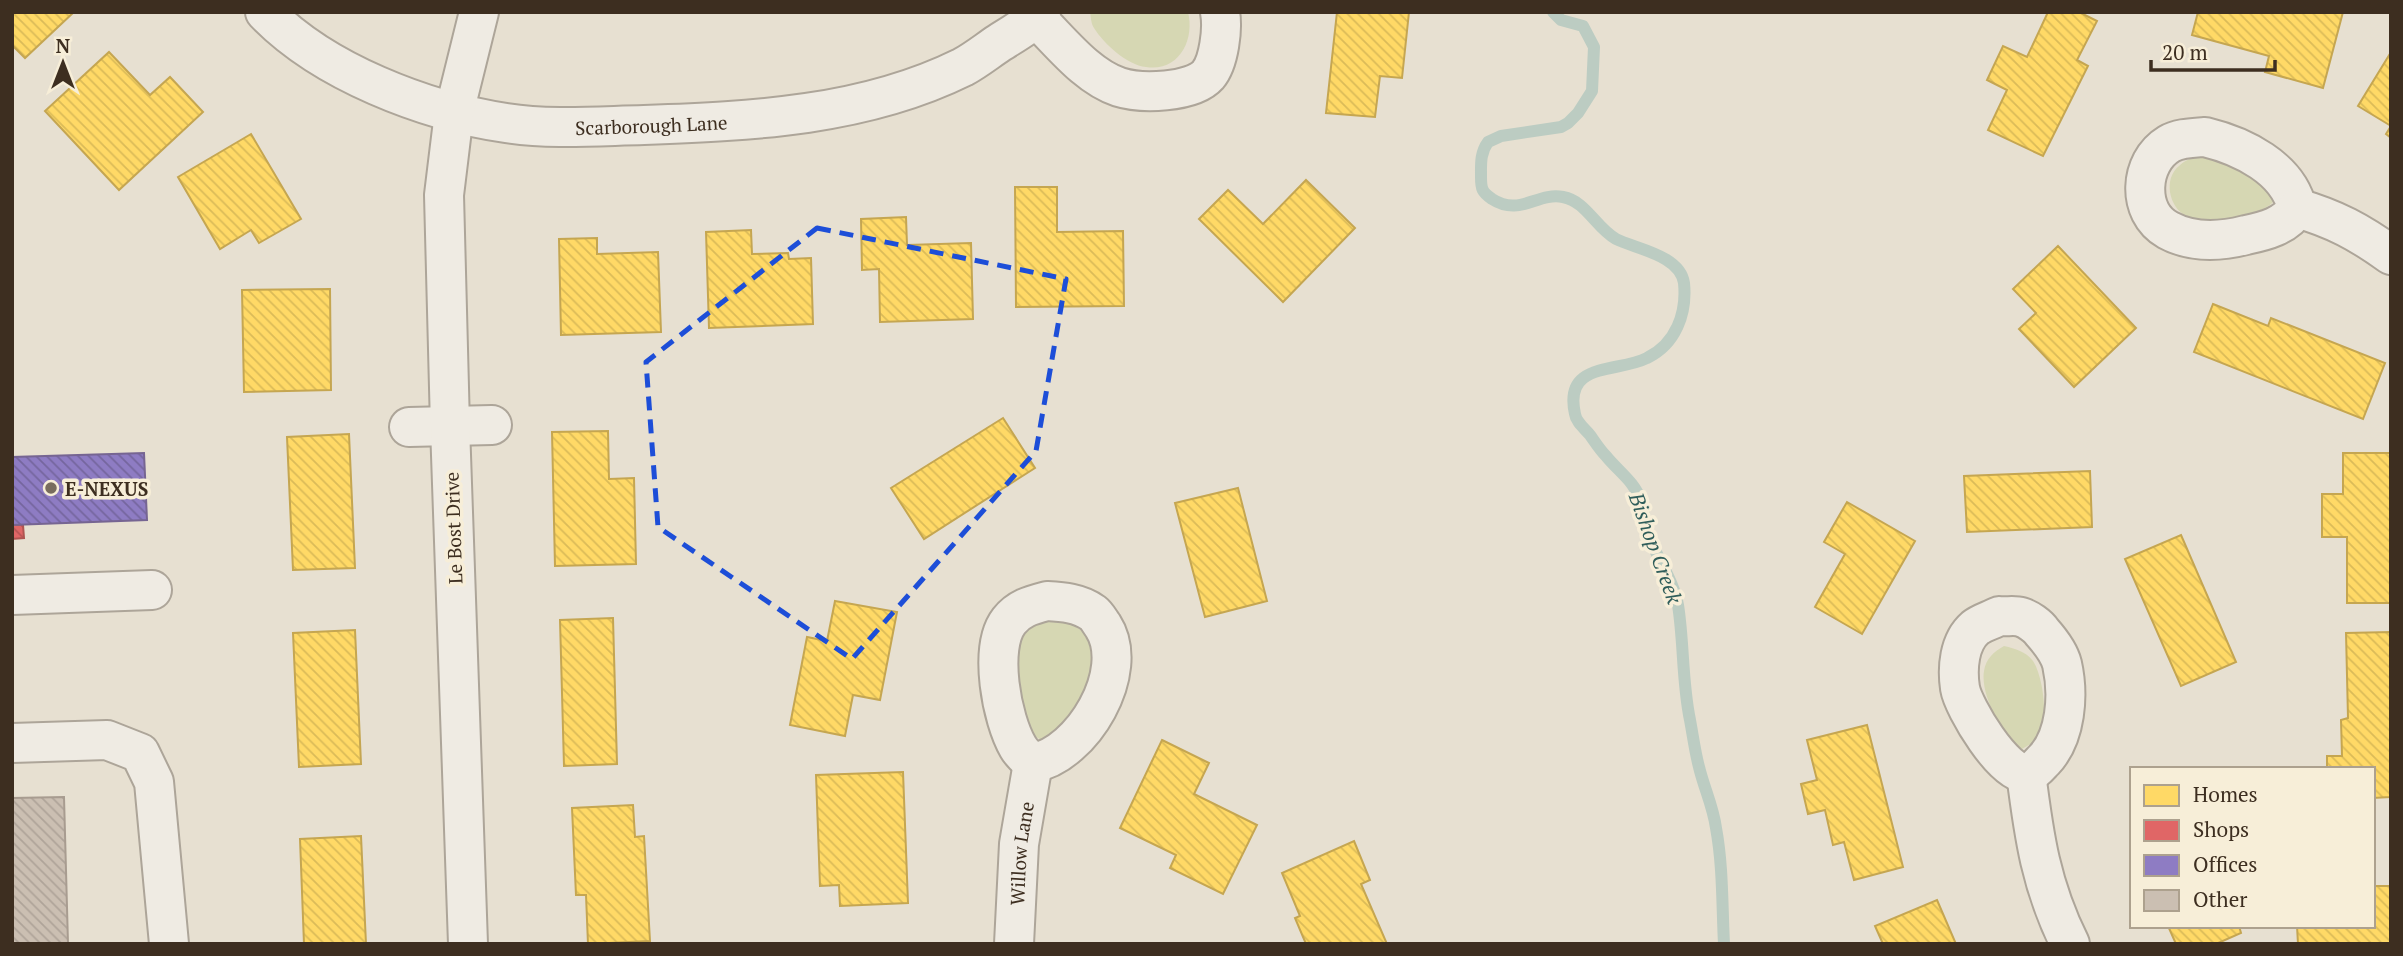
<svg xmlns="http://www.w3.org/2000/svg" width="2403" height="956" font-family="'PT Serif',serif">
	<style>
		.grass { fill: #d6d7b3 }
		.homes { fill: url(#homes-back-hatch); stroke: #c5a651; stroke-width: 2 }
		.shops { fill: url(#shops-back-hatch); stroke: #af5551; stroke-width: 2 }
		.offices { fill: url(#offices-back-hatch); stroke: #766592; stroke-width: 2 }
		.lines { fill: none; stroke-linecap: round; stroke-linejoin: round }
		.stream { stroke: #bcccc2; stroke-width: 12 }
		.building { fill: url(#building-back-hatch); stroke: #a89c90; stroke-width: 2 }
		.minor-casing { stroke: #ada599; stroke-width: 42 }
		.minor { stroke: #efebe3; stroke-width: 38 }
		.marked { fill: none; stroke: #1d4ed8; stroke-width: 5; stroke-dasharray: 14 9; stroke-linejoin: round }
		.poi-dot { fill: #786c5e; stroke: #f7eed8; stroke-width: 2.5 }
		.labels { text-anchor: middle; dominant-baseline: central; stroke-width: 7; stroke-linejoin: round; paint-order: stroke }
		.street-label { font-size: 19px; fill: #3d2e20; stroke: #f7eed8 }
		.poi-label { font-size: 19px; font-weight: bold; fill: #3d2e20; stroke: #f7eed8; text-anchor: start }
		.water-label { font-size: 21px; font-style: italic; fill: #2f5d5a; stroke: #f7eed8 }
	</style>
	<defs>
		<pattern id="homes-back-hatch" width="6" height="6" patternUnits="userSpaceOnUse" patternTransform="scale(1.75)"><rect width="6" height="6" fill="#ffd966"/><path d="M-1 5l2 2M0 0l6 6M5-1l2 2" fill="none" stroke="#dbbb58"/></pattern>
		<pattern id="shops-back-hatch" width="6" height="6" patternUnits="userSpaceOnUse" patternTransform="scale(1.75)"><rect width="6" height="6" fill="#e06666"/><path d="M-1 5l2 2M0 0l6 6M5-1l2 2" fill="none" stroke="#b75454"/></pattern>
		<pattern id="offices-back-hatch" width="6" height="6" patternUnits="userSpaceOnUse" patternTransform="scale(1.75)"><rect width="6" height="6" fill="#8e7cc3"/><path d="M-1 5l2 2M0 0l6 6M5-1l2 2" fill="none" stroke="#75669e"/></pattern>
		<pattern id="building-back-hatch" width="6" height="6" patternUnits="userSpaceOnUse" patternTransform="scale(1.75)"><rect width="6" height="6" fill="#cbbfb2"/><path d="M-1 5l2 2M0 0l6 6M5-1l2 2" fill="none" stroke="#afa499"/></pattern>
	</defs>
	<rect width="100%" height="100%" fill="#e7e0d1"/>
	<g class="grass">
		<path d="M 1090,12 L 1188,12 C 1195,40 1179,72 1146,67 C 1127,65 1104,44 1094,28 C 1091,24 1091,17 1090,12 Z"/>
		<path d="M 2208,154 C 2234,165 2263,173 2273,202 C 2260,217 2204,226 2186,216 C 2169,207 2163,179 2179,166 C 2187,158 2198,156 2208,154 Z"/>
		<path d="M 1049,618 C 1099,625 1102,659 1081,698 C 1072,717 1062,735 1041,740 C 1038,738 1034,736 1032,733 C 1021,720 1014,663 1019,647 C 1023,631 1034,623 1049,618 Z"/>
		<path d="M 2004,646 C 2016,649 2025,651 2033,661 C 2043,676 2049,720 2039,736 C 2034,743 2029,745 2022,749 C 2002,736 1980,694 1984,671 C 1986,658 1994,652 2004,646 Z"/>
	</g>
	<g class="homes">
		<path d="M 12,12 L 74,12 L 25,58 L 12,45 Z"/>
		<path d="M 1337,12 L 1409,12 L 1402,78 L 1380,76 L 1375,117 L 1326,113 Z"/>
		<path d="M 2048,12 L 2079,12 L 2097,21 L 2077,60 L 2088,66 L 2043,156 L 1988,130 L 2007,90 L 1987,80 L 2003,46 L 2027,57 Z"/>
		<path d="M 2198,12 L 2343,12 L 2323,88 L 2265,72 L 2269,56 L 2192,35 Z"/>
		<path d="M 109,52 L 150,95 L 170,77 L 203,112 L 119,190 L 45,111 Z"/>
		<path d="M 2391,52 L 2391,138 L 2386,134 L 2391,126 L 2358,106 Z"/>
		<path d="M 251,134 L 301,219 L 259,243 L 251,230 L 220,249 L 178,177 Z"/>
		<path d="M 1306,180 L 1355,228 L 1283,302 L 1199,219 L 1228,190 L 1263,224 Z"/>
		<path d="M 1015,187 L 1057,187 L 1057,232 L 1123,231 L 1124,306 L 1016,307 Z"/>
		<path d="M 906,217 L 907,245 L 971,243 L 973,319 L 880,322 L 879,269 L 862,270 L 861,219 Z"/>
		<path d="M 751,230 L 752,254 L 788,253 L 789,259 L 811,258 L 813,324 L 709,328 L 706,232 Z"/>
		<path d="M 597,238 L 597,254 L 658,252 L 661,332 L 561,335 L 559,239 Z"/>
		<path d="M 2058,246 L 2136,328 L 2074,387 L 2019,329 L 2036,313 L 2013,289 Z"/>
		<path d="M 330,289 L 331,390 L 244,392 L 242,290 Z"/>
		<path d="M 2213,304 L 2268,326 L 2271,318 L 2385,363 L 2363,419 L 2194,352 Z"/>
		<path d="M 1003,418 L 1035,468 L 924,539 L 891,488 Z"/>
		<path d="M 608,431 L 609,479 L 634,478 L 636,564 L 555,566 L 552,432 Z"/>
		<path d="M 349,434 L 355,568 L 293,570 L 287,437 Z"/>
		<path d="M 2343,453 L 2391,453 L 2391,603 L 2347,603 L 2347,537 L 2322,537 L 2322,494 L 2343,494 Z"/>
		<path d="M 2090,471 L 2092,527 L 1967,532 L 1964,476 Z"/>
		<path d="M 1238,488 L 1267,601 L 1205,617 L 1175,503 Z"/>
		<path d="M 1847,502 L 1915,541 L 1862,634 L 1815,607 L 1845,554 L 1824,542 Z"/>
		<path d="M 2181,535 L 2236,662 L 2181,686 L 2125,559 Z"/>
		<path d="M 835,601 L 897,612 L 880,700 L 853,695 L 845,736 L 790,725 L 807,637 L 827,641 Z"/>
		<path d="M 613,618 L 617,764 L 564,766 L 560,620 Z"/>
		<path d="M 355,630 L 361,764 L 299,767 L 293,633 Z"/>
		<path d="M 2391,632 L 2390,797 L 2373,798 L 2373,769 L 2327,769 L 2327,756 L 2342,756 L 2341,720 L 2348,718 L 2346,633 Z"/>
		<path d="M 1867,725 L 1903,867 L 1854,880 L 1844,842 L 1833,845 L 1825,810 L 1808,814 L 1801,784 L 1817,780 L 1807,740 Z"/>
		<path d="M 1162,740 L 1209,763 L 1194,794 L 1257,825 L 1223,894 L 1170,868 L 1176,855 L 1120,828 Z"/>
		<path d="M 903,772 L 908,903 L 840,906 L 839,885 L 820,886 L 816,775 Z"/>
		<path d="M 633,805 L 635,837 L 644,836 L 650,941 L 588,944 L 586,895 L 576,895 L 572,808 Z"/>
		<path d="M 361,836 L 366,944 L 304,944 L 300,839 Z"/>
		<path d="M 1354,841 L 1370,880 L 1361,884 L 1387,944 L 1306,944 L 1295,918 L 1300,916 L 1282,873 Z"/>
		<path d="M 2373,886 L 2391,886 L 2391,944 L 2298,944 L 2297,926 L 2373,926 Z"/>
		<path d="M 1937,900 L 1956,944 L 1883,944 L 1875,926 Z"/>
		<path d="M 2168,926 L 2239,926 L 2241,933 L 2216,944 L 2176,944 Z"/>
	</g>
	<path class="shops" d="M 12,525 L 23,525 L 24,538 L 12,539 Z"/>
	<path class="offices" d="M 144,453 L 147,520 L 12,525 L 12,457 Z"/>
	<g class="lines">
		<path class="stream" d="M 1553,12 L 1561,20 L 1583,26 L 1594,47 L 1592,91 L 1578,113 L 1568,123 L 1561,127 L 1501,136 L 1488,142 C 1480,153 1481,164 1481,177 C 1481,189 1482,192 1492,199 C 1520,217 1537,192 1563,197 C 1586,201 1596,228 1616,239 C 1636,249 1680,255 1684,283 C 1687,313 1676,344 1647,358 C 1618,373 1563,361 1575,414 C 1576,422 1585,429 1590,435 C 1595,442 1600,450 1606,456 C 1618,471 1635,482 1641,501 C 1645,513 1645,526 1649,537 C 1658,559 1674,582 1678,605 C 1684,643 1682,682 1690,720 C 1693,736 1695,752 1699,767 C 1704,788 1713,806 1716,828 C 1723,866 1722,905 1724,944"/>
	</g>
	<path class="building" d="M 64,797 L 68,944 L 12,944 L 12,798 Z"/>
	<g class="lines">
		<g class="minor-casing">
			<g id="minor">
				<path id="s1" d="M 265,12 C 323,72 425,111 506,123 C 551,130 598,126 644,125 C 753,121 864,116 963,67 C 976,60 987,51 999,43 C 1013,34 1030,25 1041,12"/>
				<path d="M 1036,18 C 1060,41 1086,76 1119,87 C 1141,94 1192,93 1208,75 C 1219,62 1223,29 1220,12"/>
				<path d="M 2205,137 C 2242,146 2288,168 2297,208 C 2286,226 2265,231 2246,235 C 2219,242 2192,243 2168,230 C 2136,212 2139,162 2169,144 C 2179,138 2193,138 2205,137 Z"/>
				<path d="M 2297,208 C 2335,219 2359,232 2391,255"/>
				<path d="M 409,427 L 492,425"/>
				<path d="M 12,595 L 152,590"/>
				<path d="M 1047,601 C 1063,602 1079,603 1093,613 C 1097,616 1100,622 1103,626 C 1132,671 1082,755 1033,763 C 1027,758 1022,754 1018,747 C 1002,720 988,648 1009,621 C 1019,608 1032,605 1047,601 Z"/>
				<path d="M 1999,616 C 2006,617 2014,615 2021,617 C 2028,619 2038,626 2042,632 C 2050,641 2059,652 2062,664 C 2069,695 2066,737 2044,760 C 2039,765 2034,772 2027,773 C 2005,777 1963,707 1960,688 C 1957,668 1959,642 1975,628 C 1981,623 1992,620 1999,616 Z"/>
				<path d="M 12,743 L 107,740 L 140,753 L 154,782 L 169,944"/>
				<path d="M 2026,773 C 2034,837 2041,886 2070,944"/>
				<path d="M 468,944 L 450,426 L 444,195 L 454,113 L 479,12"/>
				<path id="s2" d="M 1014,944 L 1019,844 L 1033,763"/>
			</g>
		</g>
		<use href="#minor" class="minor"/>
	</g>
	<path class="marked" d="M 817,228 L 1066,279 L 1036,451 L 852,659 L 658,527 L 646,362 Z"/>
	<circle class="poi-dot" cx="51" cy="488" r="7"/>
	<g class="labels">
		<g class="street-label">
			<text stroke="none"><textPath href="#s1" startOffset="415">Scarborough Lane</textPath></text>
			<text transform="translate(453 528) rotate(-92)">Le Bost Drive</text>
			<text stroke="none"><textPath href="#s2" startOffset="91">Willow Lane</textPath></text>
		</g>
		<g class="poi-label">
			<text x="65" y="488">E-NEXUS</text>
		</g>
		<g class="water-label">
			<text transform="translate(1656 548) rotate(70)">Bishop Creek</text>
		</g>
	</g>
	<rect width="2403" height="956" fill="none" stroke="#3d2e20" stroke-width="28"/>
	<rect x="2130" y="767" width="245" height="161" fill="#f7eed8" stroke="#ada18e" stroke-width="2"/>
	<rect x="2144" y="785" width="35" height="21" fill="#ffd966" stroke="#ada18e" stroke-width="2"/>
	<text x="2193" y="802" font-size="21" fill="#3d2e20">Homes</text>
	<rect x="2144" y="820" width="35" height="21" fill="#e06666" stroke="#ada18e" stroke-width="2"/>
	<text x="2193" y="837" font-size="21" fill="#3d2e20">Shops</text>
	<rect x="2144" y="855" width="35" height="21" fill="#8e7cc3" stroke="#ada18e" stroke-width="2"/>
	<text x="2193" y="872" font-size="21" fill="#3d2e20">Offices</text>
	<rect x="2144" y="890" width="35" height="21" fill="#cbbfb2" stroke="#ada18e" stroke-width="2"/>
	<text x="2193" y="907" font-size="21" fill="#3d2e20">Other</text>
	<g transform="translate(63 63)" stroke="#f7eed8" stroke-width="5" paint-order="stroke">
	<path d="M0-5L12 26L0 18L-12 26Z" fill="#3d2e20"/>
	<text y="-10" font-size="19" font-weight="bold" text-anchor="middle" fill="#3d2e20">N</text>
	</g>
	<path d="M2151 60v10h124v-10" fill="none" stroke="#3d2e20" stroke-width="3.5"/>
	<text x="2162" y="60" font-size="21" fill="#3d2e20" stroke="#f7eed8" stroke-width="5" paint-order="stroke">20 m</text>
</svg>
